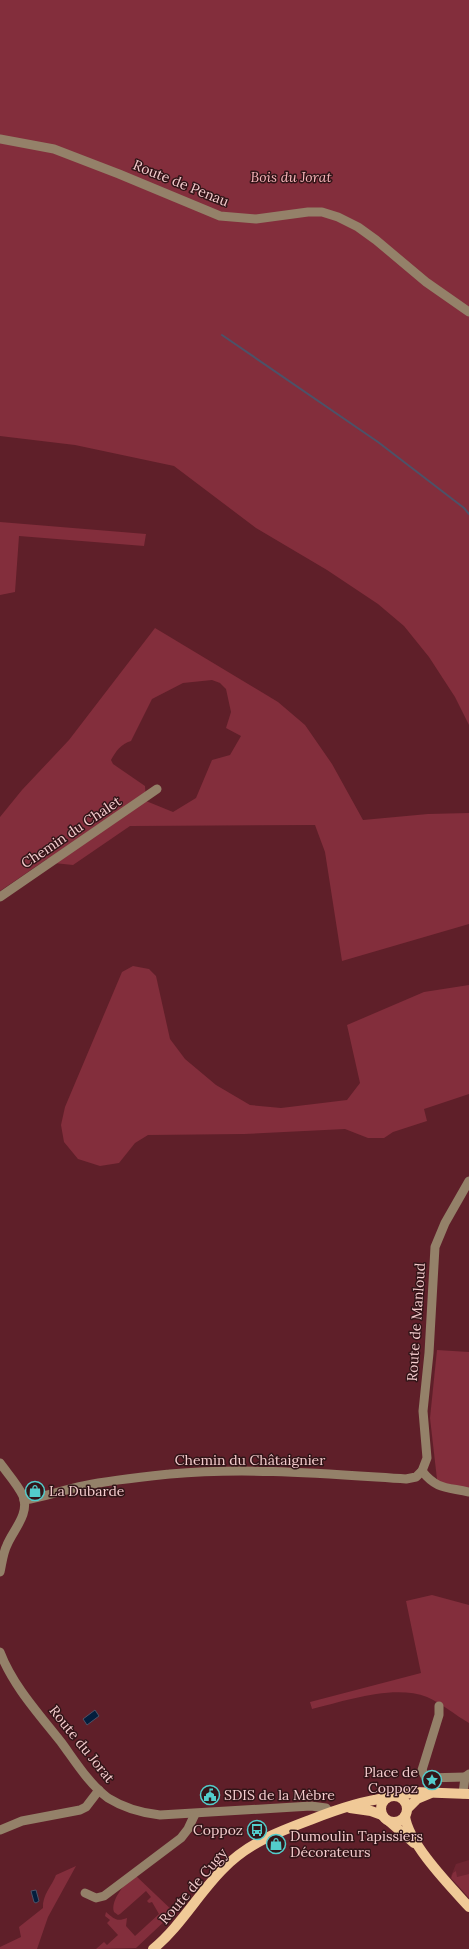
<svg xmlns="http://www.w3.org/2000/svg" width="469" height="1949" font-family="Lora,serif">
	<style>
		.built { fill: #6e2531 }
		.green { fill: #832e3c; fill-rule: evenodd }
		.water { fill: #031e3d; stroke: #4c5268 }
		.lines { fill: none; stroke-linecap: round; stroke-linejoin: round }
		.stream { stroke: #4c5268; stroke-width: 2 }
		.minor { stroke: #948169; stroke-width: 9 }
		.major { stroke: #f0c997; stroke-width: 10 }
		.labels { text-anchor: middle; dominant-baseline: central; stroke-width: 3; stroke-linejoin: round; paint-order: stroke }
		.park-label { font-size: 14px; font-style: italic; fill: #f8b5ba; stroke: #321518 }
		.street-label { font-size: 14px; fill: #f5ccce; stroke: #321518 }
		.poi-label { font-size: 14px; fill: #f5ccce; stroke: #321518; text-anchor: start }
	</style>
	<rect width="100%" height="100%" fill="#5f1f29"/>
	<path class="built" d="M 469,1860 L 469,1898 L 451,1876 L 456,1864 Z"/>
	<g class="green">
		<path d="M 0,0 L 469,0 L 469,725 L 455,697 L 429,657 L 404,626 L 378,604 L 327,570 L 256,528 L 174,466 L 75,445 L 0,436 Z"/>
		<path d="M 0,522 L 146,534 L 144,546 L 19,536 L 15,592 L 0,595 Z"/>
		<path d="M 155,628 L 278,702 L 305,725 L 332,764 L 363,820 L 428,814 L 469,813 L 469,924 L 342,961 L 325,852 L 315,825 L 130,826 L 73,865 L 54,863 L 47,859 L 0,891 L 0,817 L 22,790 L 69,740 ZM 212,680 L 220,683 L 226,689 L 231,712 L 226,728 L 241,736 L 230,755 L 212,760 L 196,798 L 173,812 L 146,801 L 145,786 L 113,764 L 111,760 C 116,751 121,744 131,741 L 152,699 L 183,683 Z"/>
		<path d="M 133,966 L 149,969 L 156,976 L 170,1039 L 185,1059 L 216,1085 L 250,1105 L 281,1108 L 347,1100 L 360,1083 L 347,1025 L 424,992 L 469,985 L 469,1094 L 424,1109 L 427,1121 L 393,1132 L 384,1138 L 368,1138 L 345,1129 L 244,1134 L 148,1135 L 135,1143 L 119,1163 L 100,1166 L 78,1159 L 64,1142 L 61,1125 L 65,1107 L 122,972 Z"/>
		<path d="M 437,1350 L 469,1352 L 469,1495 L 438,1488 L 430,1418 Z"/>
		<path d="M 432,1595 L 469,1605 L 469,1723 C 455,1715 441,1703 427,1697 C 394,1684 345,1701 312,1709 L 310,1702 L 421,1673 L 406,1601 Z"/>
		<path d="M 76,1866 L 48,1917 L 37,1949 L 0,1949 L 0,1947 L 21,1937 L 19,1927 L 43,1908 C 42,1895 52,1886 56,1875 Z"/>
		<path d="M 456,1871 L 457,1877 L 469,1874 L 469,1898 L 451,1878 L 453,1873 Z"/>
		<path d="M 135,1875 L 176,1914 L 168,1918 L 136,1948 L 96,1949 L 104,1942 L 107,1945 L 118,1935 L 107,1923 L 110,1920 L 105,1916 L 106,1912 C 114,1919 117,1922 127,1918 L 126,1926 L 135,1936 L 159,1914 L 152,1902 L 149,1903 L 147,1901 L 151,1897 L 146,1891 L 120,1914 L 118,1915 L 114,1912 C 110,1900 126,1882 135,1875 Z"/>
	</g>
	<g class="water">
		<path d="M 95,1710 L 99,1716 L 87,1725 L 83,1719 Z"/>
		<path d="M 36,1890 L 39,1901 L 36,1903 L 34,1902 L 31,1891 Z"/>
	</g>
	<g class="lines">
		<path class="stream" d="M 222,335 L 378,442 L 464,508 L 469,514"/>
		<g class="minor">
			<path d="M 0,139 L 54,149 L 119,174 L 220,216 L 256,219 L 308,212 L 322,212 L 338,217 L 358,227 L 376,240 L 426,282 L 469,312"/>
			<path d="M 0,897 L 157,789"/>
			<path d="M 0,1463 C 8,1474 18,1485 23,1496 C 30,1514 13,1530 7,1545 C 3,1553 2,1563 0,1572"/>
			<path d="M 422,1471 C 437,1490 447,1487 469,1492"/>
			<path d="M 24,1500 C 44,1497 63,1490 83,1486 C 111,1480 141,1477 170,1474 C 248,1467 327,1474 406,1479 L 416,1477 L 422,1471 L 427,1458 L 423,1411 L 429,1353 L 435,1247 L 445,1223 L 469,1181"/>
			<path d="M 0,1652 C 13,1686 39,1714 61,1742 C 75,1761 89,1784 108,1798 C 124,1808 141,1813 160,1815 L 311,1806 L 326,1808 L 329,1812"/>
			<path d="M 439,1706 L 439,1715 L 422,1770 L 426,1778 L 465,1777"/>
			<path d="M 463,1794 L 465,1777 L 469,1774"/>
			<path d="M 0,1830 L 22,1821 L 80,1810 L 86,1807 L 99,1790"/>
			<path d="M 85,1893 L 96,1898 L 104,1896 L 181,1838 L 188,1829 L 195,1814"/>
		</g>
		<g class="major">
			<circle cx="394" cy="1809" r="13"/>
			<path d="M 397,1796 L 415,1792 L 469,1794"/>
			<path d="M 350,1808 L 371,1811 L 382,1815"/>
			<path d="M 407,1809 L 417,1799 L 429,1794"/>
			<path d="M 405,1816 C 408,1843 450,1886 469,1907"/>
			<path d="M 390,1822 L 414,1843"/>
			<path d="M 153,1949 C 181,1926 198,1894 223,1869 C 248,1843 278,1832 310,1820 C 335,1810 360,1801 387,1798"/>
		</g>
	</g>
	<defs>
		<g id="shop-ring" transform="scale(1)"><circle r="9.5" fill="#321518" stroke="#53cdcb" stroke-width="1.5"/><path d="M-5-2.5h2.3a2.7 3.5 0 0 1 5.4 0H5L5.5 6h-11ZM-1.5-2.5h3a1.5 2.3 0 0 0-3 0Z" fill="#53cdcb"/></g>
		<g id="sight-ring" transform="scale(1)"><circle r="9.5" fill="#321518" stroke="#53cdcb" stroke-width="1.5"/><path d="M0-6L1.8-2.2L6-1.7L2.9 1.2L3.7 5.4L0 3.3L-3.7 5.4L-2.9 1.2L-6-1.7L-1.8-2.2Z" fill="#53cdcb"/></g>
		<g id="civic-ring" transform="scale(1)"><circle r="9.5" fill="#321518" stroke="#53cdcb" stroke-width="1.5"/><path d="M-.6-6.5H3V-4.5H.6V-3L4-1V1h2V6H-6V1h2V-1L-.6-3ZM-1.2 2.5V6h2.4V2.5Z" fill="#53cdcb"/></g>
		<g id="bus-ring" transform="scale(1)"><circle r="9.5" fill="#321518" stroke="#53cdcb" stroke-width="1.5"/><path d="M-5-6H5V4H4V6H2V4H-2V6H-4V4H-5ZM-3.5-4V0h7V-4ZM-3.5 1.2v1.5H-2V1.2ZM2 1.2v1.5H3.5V1.2Z" fill="#53cdcb"/></g>
	</defs>
	<g fill-rule="evenodd">
		<use href="#shop-ring" x="35" y="1491"/>
		<use href="#sight-ring" x="432" y="1780"/>
		<use href="#civic-ring" x="210" y="1795"/>
		<use href="#bus-ring" x="257" y="1830"/>
		<use href="#shop-ring" x="276" y="1844"/>
	</g>
	<g class="labels">
		<g class="park-label">
			<text x="291" y="177">Bois du Jorat</text>
		</g>
		<g class="street-label">
			<text transform="translate(181 183) rotate(22)">Route de Penau</text>
			<text transform="translate(71 832) rotate(-34)">Chemin du Chalet</text>
			<text transform="translate(416 1322) rotate(-86)">Route de Manloud</text>
			<text x="250" y="1460">Chemin du Châtaignier</text>
			<text transform="translate(82 1744) rotate(51)">Route du Jorat</text>
			<text transform="translate(193 1886) rotate(-49)">Route de Cugy</text>
		</g>
		<g class="poi-label">
			<text x="49" y="1491">La Dubarde</text>
			<text x="418" y="1772" text-anchor="end">Place de<tspan x="418" dy="16">Coppoz</tspan></text>
			<text x="224" y="1795">SDIS de la Mèbre</text>
			<text x="243" y="1830" text-anchor="end">Coppoz</text>
			<text x="290" y="1836">Dumoulin Tapissiers<tspan x="290" dy="16">Décorateurs</tspan></text>
		</g>
	</g>
</svg>
